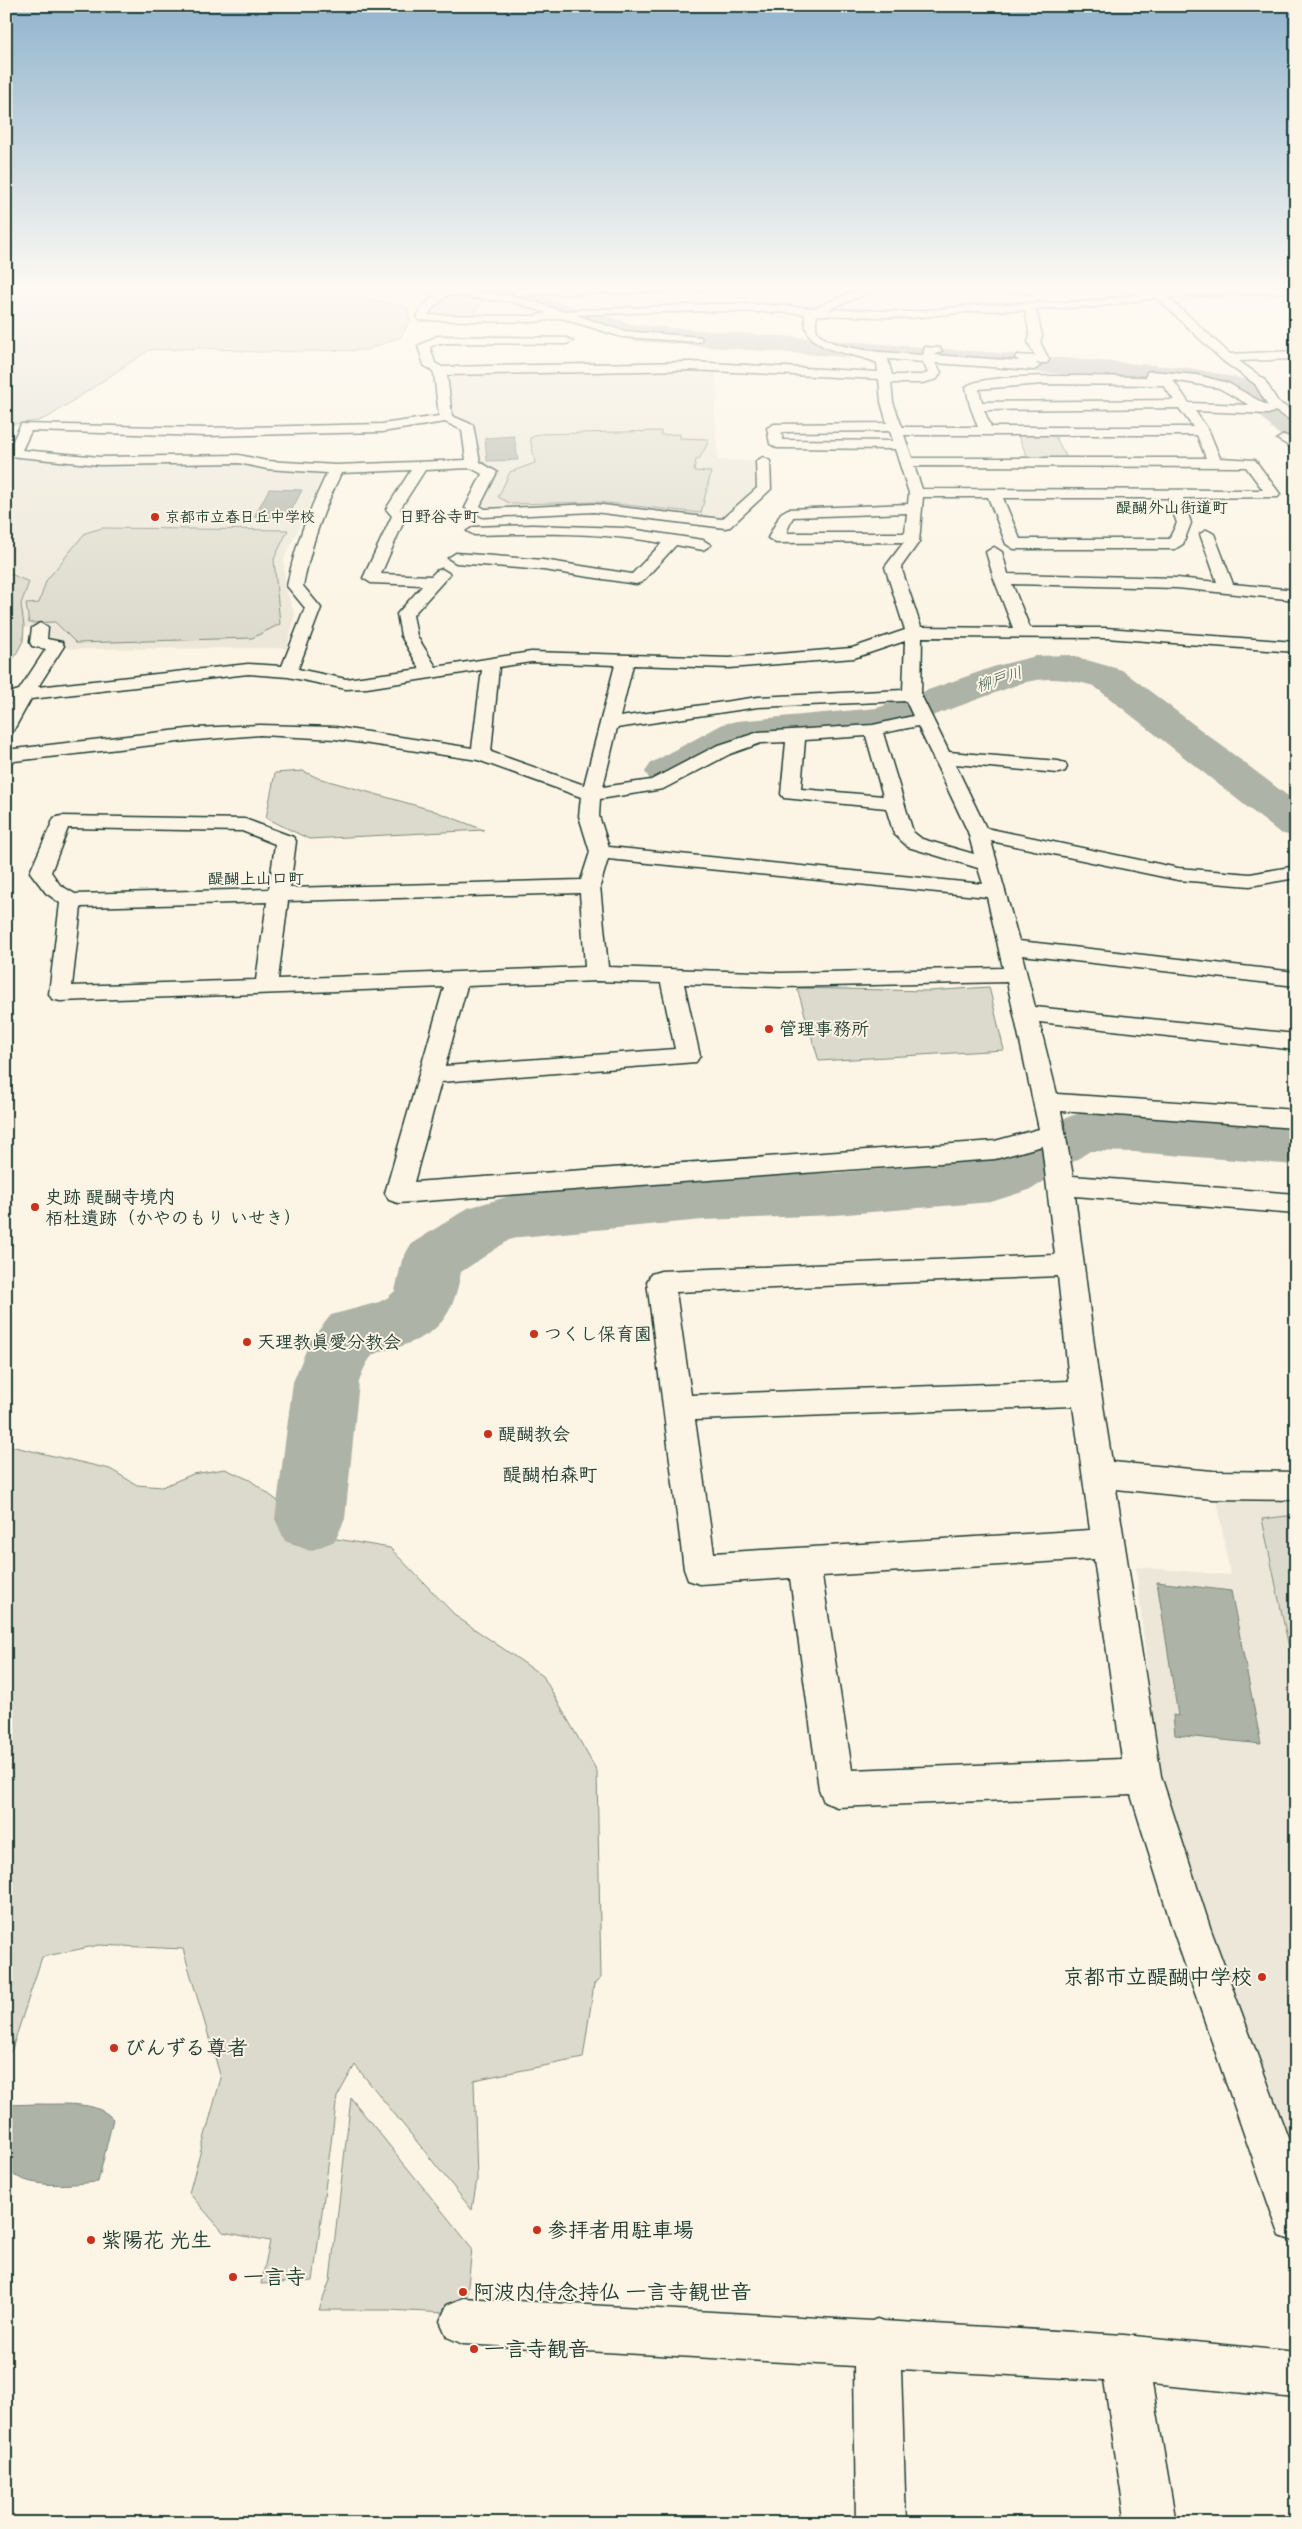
<svg xmlns="http://www.w3.org/2000/svg" width="1302" height="2529" font-family="Sriracha,'Klee One',sans-serif">
	<style>
		.built { fill: #ece7d8 }
		.green { fill: #dcdacc; stroke: #7e8c80 }
		.water { fill: #aeb3a7; stroke: #758479 }
		.lines { fill: none; stroke-linecap: round; stroke-linejoin: round }
		.river { fill: #aeb3a7; fill-rule: evenodd }
		.minor-casing { stroke: #1f3d34; stroke-width: 3 }
		.minor { fill: #fcf5e5; fill-rule: evenodd }
		.poi-dot { fill: #c8321e; stroke: #fcf5e5; stroke-width: 2 }
		.labels { text-anchor: middle; dominant-baseline: central; stroke-width: 4; stroke-linejoin: round; paint-order: stroke }
		.far-poi-label { font-size: 15px; font-weight: bold; fill: #1f3d34; stroke: #fcf5e5; text-anchor: start }
		.far-neighbourhood-label { font-size: 16px; font-weight: bold; fill: #1f3d34; stroke: #fcf5e5 }
		.far-water-label { font-size: 16px; font-style: italic; fill: #435a51; stroke: #fcf5e5 }
		.poi-label { font-size: 18px; font-weight: bold; fill: #1f3d34; stroke: #fcf5e5; text-anchor: start }
		.neighbourhood-label { font-size: 19px; font-weight: bold; fill: #1f3d34; stroke: #fcf5e5 }
		.near-poi-label { font-size: 21px; font-weight: bold; fill: #1f3d34; stroke: #fcf5e5; text-anchor: start }
	</style>
	<rect width="100%" height="100%" fill="#fcf5e5"/>
	<filter id="ink" filterUnits="userSpaceOnUse"><feTurbulence type="fractalNoise" baseFrequency=".02" numOctaves="2"/><feDisplacementMap in="SourceGraphic" scale="10" xChannelSelector="R" yChannelSelector="G"/><feConvolveMatrix kernelMatrix="1 2 1 2 8 2 1 2 1" color-interpolation-filters="sRGB"/></filter>
	<g filter="url(#ink)">
		<g class="built">
			<path d="M 684,370 L 716,371 L 718,402 L 714,403 L 718,460 L 758,461 L 760,487 L 723,518 L 712,520 L 545,508 L 487,509 L 483,506 L 498,471 L 479,461 L 474,426 L 450,415 L 447,375 L 453,373 Z"/>
			<path d="M 6,458 L 99,465 L 185,462 L 244,464 L 267,469 L 320,472 L 324,474 L 284,559 L 285,585 L 295,615 L 287,648 L 69,649 L 49,637 L 50,626 L 24,628 L 21,604 L 6,585 Z"/>
			<path d="M 1216,1495 L 1296,1495 L 1296,2181 L 1157,1761 L 1136,1567 L 1230,1575 Z"/>
		</g>
		<g class="green">
			<path d="M 6,286 L 341,286 L 338,288 L 337,295 L 392,303 L 408,309 L 410,321 L 400,337 L 367,350 L 256,352 L 204,348 L 149,350 L 50,416 L 38,421 L 6,425 Z"/>
			<path d="M 450,293 L 485,297 L 472,317 L 430,316 L 431,310 Z"/>
			<path d="M 661,431 L 661,435 L 680,434 L 680,438 L 708,439 C 708,447 702,451 700,459 L 696,460 L 694,471 L 711,472 L 701,513 L 598,502 L 511,504 L 498,497 L 510,472 L 535,463 L 530,438 L 539,434 Z"/>
			<path d="M 1017,434 L 1054,434 L 1067,458 L 1028,458 Z"/>
			<path d="M 102,528 L 288,530 L 274,559 L 280,624 L 252,638 L 76,643 L 55,622 L 29,623 L 26,604 L 39,603 L 46,581 L 85,533 Z"/>
			<path d="M 6,572 L 29,582 L 21,604 L 24,626 L 23,641 L 6,673 Z"/>
			<path d="M 303,771 L 318,778 L 432,810 L 484,830 L 309,839 L 266,818 L 275,773 Z"/>
			<path d="M 989,987 L 1004,1050 L 819,1061 L 797,988 L 929,991 Z"/>
			<path d="M 6,1445 L 110,1469 L 137,1485 L 162,1487 L 193,1474 L 225,1469 L 250,1480 L 325,1537 L 390,1548 L 457,1617 L 543,1676 L 597,1771 L 601,1978 L 594,1984 L 583,2058 L 474,2080 L 477,2179 L 472,2210 L 355,2065 L 337,2097 L 313,2281 L 261,2284 L 270,2241 L 223,2232 L 189,2193 L 221,2078 L 183,1949 L 99,1945 L 42,1957 L 11,2052 L 6,2052 Z"/>
			<path d="M 1296,1515 L 1296,1681 L 1262,1519 Z"/>
			<path d="M 351,2098 L 472,2248 L 465,2314 L 388,2310 L 319,2310 L 330,2280 Z"/>
		</g>
		<g class="water">
			<path d="M 514,436 L 518,460 L 487,461 L 485,438 Z"/>
			<path d="M 269,489 L 302,490 L 288,517 L 254,517 Z"/>
			<path d="M 1157,1582 L 1231,1591 L 1261,1744 L 1175,1735 L 1173,1715 L 1178,1716 Z"/>
			<path d="M 38,2104 C 63,2105 96,2100 113,2119 L 98,2182 C 69,2184 27,2191 6,2168 L 6,2105 Z"/>
		</g>
		<g class="lines">
			<g class="river">
				<path d="M 394,286 L 507,287 L 636,325 L 1191,368 L 1252,381 L 1296,418 L 1296,443 C 1270,436 1257,404 1233,393 C 1221,388 1204,387 1191,384 L 636,341 L 606,334 L 504,301 L 406,293 L 398,291 Z"/>
				<path d="M 1069,655 L 1122,670 L 1296,802 L 1296,837 L 1280,833 L 1094,686 C 1068,679 1049,676 1022,683 L 897,729 L 883,732 L 747,744 L 681,781 L 666,785 L 651,781 L 645,772 L 651,763 L 723,724 L 737,721 L 877,708 L 996,666 L 1036,656 Z"/>
				<path d="M 1087,1111 L 1134,1112 L 1296,1125 L 1296,1165 L 1134,1152 L 1090,1151 L 1032,1189 L 991,1202 L 835,1215 L 703,1220 L 520,1237 L 509,1240 L 461,1272 C 453,1315 441,1333 399,1347 C 392,1349 379,1351 373,1355 C 366,1362 362,1373 359,1382 L 345,1519 L 335,1541 L 310,1551 L 285,1541 L 275,1519 L 293,1382 L 310,1341 L 331,1315 L 379,1302 L 387,1298 L 395,1291 L 402,1260 L 411,1244 L 468,1208 L 520,1193 L 703,1176 L 835,1173 L 989,1160 L 1049,1123 Z"/>
			</g>
			<g class="minor-casing">
				<g id="minor">
					<path d="M 445,286 L 456,286 L 453,290 L 514,296 L 562,311 L 709,304 L 752,304 L 815,308 L 859,289 L 859,286 L 869,286 L 869,293 L 829,309 L 911,312 L 977,305 L 1093,301 L 1146,293 L 1144,290 L 1149,287 L 1160,291 L 1296,286 L 1296,292 L 1168,297 L 1230,354 L 1296,351 L 1296,359 L 1239,361 L 1264,379 L 1278,402 L 1296,413 L 1296,423 L 1275,411 L 1269,414 L 1195,411 L 1209,431 L 1220,458 L 1255,460 L 1280,494 L 1278,497 L 1183,498 L 1191,523 L 1183,544 L 1175,549 L 1014,549 L 1006,544 L 988,497 L 923,497 L 919,542 L 901,567 L 921,627 L 1013,628 L 994,579 L 986,552 L 994,547 L 1002,552 L 1008,574 L 1177,578 L 1217,582 L 1200,534 L 1207,530 L 1214,534 L 1233,584 L 1296,590 L 1296,600 L 1177,588 L 1012,584 L 1030,628 L 1106,628 L 1296,642 L 1296,652 L 1106,638 L 922,637 L 921,695 L 949,752 L 1058,761 L 1065,763 L 1067,767 L 1065,771 L 1058,773 L 955,764 L 986,828 L 1178,868 L 1250,874 L 1296,866 L 1296,878 L 1250,886 L 1178,880 L 991,841 L 1019,941 L 1296,972 L 1296,986 L 1022,955 L 1035,1007 L 1296,1034 L 1296,1050 L 1039,1022 L 1057,1094 L 1296,1110 L 1296,1128 L 1061,1111 L 1073,1176 L 1296,1194 L 1296,1214 L 1075,1196 L 1097,1367 L 1112,1462 L 1213,1471 L 1296,1472 L 1296,1500 L 1213,1499 L 1116,1489 L 1161,1776 L 1211,1930 L 1296,2160 L 1296,2242 L 1280,2236 L 1274,2220 L 1173,1930 L 1131,1795 L 837,1807 L 824,1802 L 819,1789 L 790,1578 L 700,1584 L 688,1580 L 684,1569 L 647,1282 L 651,1274 L 661,1271 L 1055,1255 L 1042,1146 L 995,1159 L 398,1203 L 389,1200 L 385,1193 L 444,987 L 60,1001 L 52,999 L 49,994 L 60,903 L 46,893 L 30,872 L 54,818 L 61,816 L 245,819 L 293,837 L 296,841 L 290,888 L 581,880 L 590,852 L 579,816 L 581,797 L 478,760 L 335,739 L 260,735 L 196,740 L 6,762 L 6,750 L 196,728 L 260,725 L 335,727 L 472,748 L 482,670 L 367,688 L 346,689 L 288,677 L 248,674 L 31,699 L 12,733 L 6,734 L 6,712 L 11,703 L 6,704 L 6,694 L 19,690 L 46,649 L 32,646 L 30,642 L 32,628 L 40,623 L 48,628 L 47,639 L 62,642 L 64,646 L 38,687 L 248,664 L 282,666 L 305,608 L 287,586 C 296,541 308,514 327,473 L 267,469 L 239,463 L 100,465 L 9,456 L 7,453 L 21,424 L 206,428 L 382,424 L 439,416 L 434,373 L 424,365 L 418,346 L 437,336 L 567,338 L 573,341 L 567,344 L 439,343 L 430,347 L 435,363 L 442,367 L 690,362 L 878,372 L 877,363 C 850,350 802,355 805,314 C 729,309 653,312 576,315 L 623,331 L 701,337 L 701,341 L 697,342 L 622,337 L 561,318 L 534,322 L 419,320 L 417,318 L 421,308 ZM 447,295 L 513,302 L 547,313 L 534,316 L 429,315 L 430,311 ZM 1157,298 L 1223,361 L 1255,384 L 1268,406 L 1228,383 L 1197,375 L 1151,371 L 1147,372 L 1146,377 C 1119,377 980,371 966,387 L 970,406 L 978,427 L 903,427 L 901,424 L 893,402 L 891,383 L 922,383 L 937,379 L 941,372 L 935,363 L 1034,370 L 1040,366 L 1036,363 L 1047,363 L 1049,360 L 1040,342 L 1042,336 L 1036,309 L 1093,307 ZM 1025,310 L 1030,336 L 1028,342 L 1035,356 L 1017,355 L 1015,358 L 1020,361 L 934,355 L 942,351 L 940,348 L 925,347 L 923,355 C 900,353 829,352 817,331 C 815,326 816,320 817,315 L 911,318 L 977,311 ZM 888,359 L 923,362 L 928,373 L 922,375 L 892,375 ZM 690,370 L 879,379 L 881,402 L 887,423 L 774,424 L 767,428 L 770,444 L 777,448 L 895,449 L 909,493 L 908,504 L 788,509 L 781,513 L 768,538 L 776,543 L 904,542 L 885,567 L 905,630 L 852,648 L 729,658 L 531,652 L 436,667 L 417,636 L 413,615 L 450,574 L 442,569 L 436,571 L 431,576 L 381,574 L 406,516 L 400,509 L 425,470 L 471,468 L 482,474 L 465,508 L 483,517 L 594,512 L 725,528 L 730,527 L 771,489 L 770,461 L 763,457 L 756,461 L 757,488 L 722,519 L 594,504 L 485,509 L 480,506 L 497,472 L 480,462 L 473,425 L 452,416 L 447,375 ZM 1173,380 L 1219,388 L 1249,405 L 1189,403 ZM 1043,384 L 1163,385 L 1174,400 L 982,402 L 979,389 ZM 1179,408 L 1193,427 L 991,427 L 984,410 ZM 445,422 L 462,430 L 466,460 L 336,465 L 267,461 L 239,455 L 100,457 L 22,450 L 31,431 L 206,436 L 382,432 ZM 890,431 L 893,441 L 783,440 L 781,432 ZM 904,435 L 1197,435 L 1206,458 L 912,458 ZM 914,466 L 1246,467 L 1263,490 L 922,489 ZM 411,470 L 386,509 L 392,516 L 363,578 L 371,583 L 423,585 L 397,614 L 401,636 L 420,669 L 346,679 L 298,669 L 321,608 L 303,586 C 312,541 322,514 341,473 ZM 1003,498 L 1168,498 L 1177,523 L 1169,539 L 1020,539 ZM 907,513 L 905,533 L 786,533 L 793,517 ZM 905,641 L 903,690 L 758,697 L 620,717 L 633,665 L 729,668 L 854,658 ZM 531,662 L 615,665 L 584,785 L 491,752 L 499,667 ZM 906,701 L 913,716 L 873,725 L 759,732 L 716,746 L 651,780 L 603,787 L 617,728 L 758,707 ZM 918,726 L 968,832 L 974,854 L 922,839 L 913,832 L 883,733 ZM 866,736 L 883,796 L 801,789 L 805,740 ZM 786,742 L 781,794 L 784,798 L 886,808 L 894,834 L 908,847 L 978,868 L 983,884 L 609,847 L 599,816 L 600,799 L 663,789 L 730,754 L 761,743 ZM 68,828 L 242,831 L 275,844 L 269,889 L 75,894 L 60,885 L 51,872 ZM 608,859 L 987,897 L 1003,968 L 782,973 L 608,967 L 600,886 ZM 580,893 L 585,967 L 278,979 L 288,901 ZM 267,902 L 256,980 L 72,986 L 81,907 ZM 597,981 L 661,983 L 675,1049 L 445,1066 L 467,986 ZM 1007,982 L 1039,1129 L 995,1141 L 414,1182 L 441,1082 L 696,1062 L 700,1056 L 684,984 L 782,987 ZM 1058,1276 L 1069,1381 L 691,1395 L 676,1292 ZM 1073,1406 L 1090,1530 L 714,1553 L 695,1420 ZM 1094,1559 L 1122,1759 L 852,1770 L 822,1576 Z"/>
					<path d="M 603,286 L 711,286 L 712,288 L 707,291 L 516,295 L 511,292 L 516,289 Z"/>
					<path d="M 964,286 L 1028,286 L 1039,291 L 1034,294 L 969,289 Z"/>
					<path d="M 1284,435 L 1296,440 L 1296,450 L 1277,439 Z"/>
					<path d="M 533,525 L 624,528 L 703,540 L 711,545 L 703,550 L 676,545 L 642,582 L 636,584 L 543,570 L 456,563 L 448,558 L 456,553 L 543,560 L 632,574 L 662,543 C 600,532 537,533 474,535 L 467,531 L 474,527 Z"/>
					<path d="M 463,2298 L 872,2321 L 877,2319 L 883,2321 L 1124,2335 L 1296,2352 L 1296,2398 L 1152,2384 L 1176,2523 L 1126,2523 L 1104,2380 L 901,2369 L 906,2523 L 856,2523 L 854,2366 L 463,2344 L 447,2337 L 440,2321 L 447,2305 Z"/>
				</g>
			</g>
			<use href="#minor" class="minor"/>
		</g>
	</g>
	<linearGradient id="sky" x2="0" y2="1"><stop stop-color="#91b4ce"/><stop offset="0.45" stop-color="#fefaf3"/><stop offset="1" stop-color="#fefaf3" stop-opacity="0"/></linearGradient>
	<rect width="1302" height="640" fill="url(#sky)"/>
	<g class="poi-dot">
		<circle cx="155" cy="517" r="5"/>
		<circle cx="769" cy="1029" r="5"/>
		<circle cx="35" cy="1207" r="5"/>
		<circle cx="534" cy="1334" r="5"/>
		<circle cx="247" cy="1342" r="5"/>
		<circle cx="488" cy="1434" r="5"/>
		<circle cx="1262" cy="1977" r="5"/>
		<circle cx="114" cy="2048" r="5"/>
		<circle cx="537" cy="2230" r="5"/>
		<circle cx="91" cy="2240" r="5"/>
		<circle cx="233" cy="2277" r="5"/>
		<circle cx="463" cy="2292" r="5"/>
		<circle cx="474" cy="2349" r="5"/>
	</g>
	<g class="labels">
		<g class="far-poi-label">
			<text x="165" y="517">京都市立春日丘中学校</text>
		</g>
		<g class="far-neighbourhood-label">
			<text x="1172" y="507">醍醐外山街道町</text>
			<text x="439" y="516">日野谷寺町</text>
			<text x="256" y="878">醍醐上山口町</text>
		</g>
		<g class="far-water-label">
			<text transform="translate(999 679) rotate(-18)">柳戸川</text>
		</g>
		<g class="poi-label">
			<text x="779" y="1029">管理事務所</text>
			<text x="45" y="1197">史跡 醍醐寺境内<tspan x="45" dy="21">栢杜遺跡（かやのもり いせき）</tspan></text>
			<text x="544" y="1334">つくし保育園</text>
			<text x="257" y="1342">天理教眞愛分教会</text>
			<text x="498" y="1434">醍醐教会</text>
		</g>
		<g class="neighbourhood-label">
			<text x="550" y="1474">醍醐柏森町</text>
		</g>
		<g class="near-poi-label">
			<text x="1252" y="1977" text-anchor="end">京都市立醍醐中学校</text>
			<text x="124" y="2048">びんずる尊者</text>
			<text x="547" y="2230">参拝者用駐車場</text>
			<text x="101" y="2240">紫陽花 光生</text>
			<text x="243" y="2277">一言寺</text>
			<text x="473" y="2292">阿波内侍念持仏 一言寺観世音</text>
			<text x="484" y="2349">一言寺観音</text>
		</g>
	</g>
	<rect width="1302" height="2529" fill="none" stroke="#fcf5e5" stroke-width="25"/>
	<rect x="12" y="12" width="1277" height="2504" fill="none" stroke="#1f3d34" stroke-width="2" filter="url(#ink)"/>
</svg>
